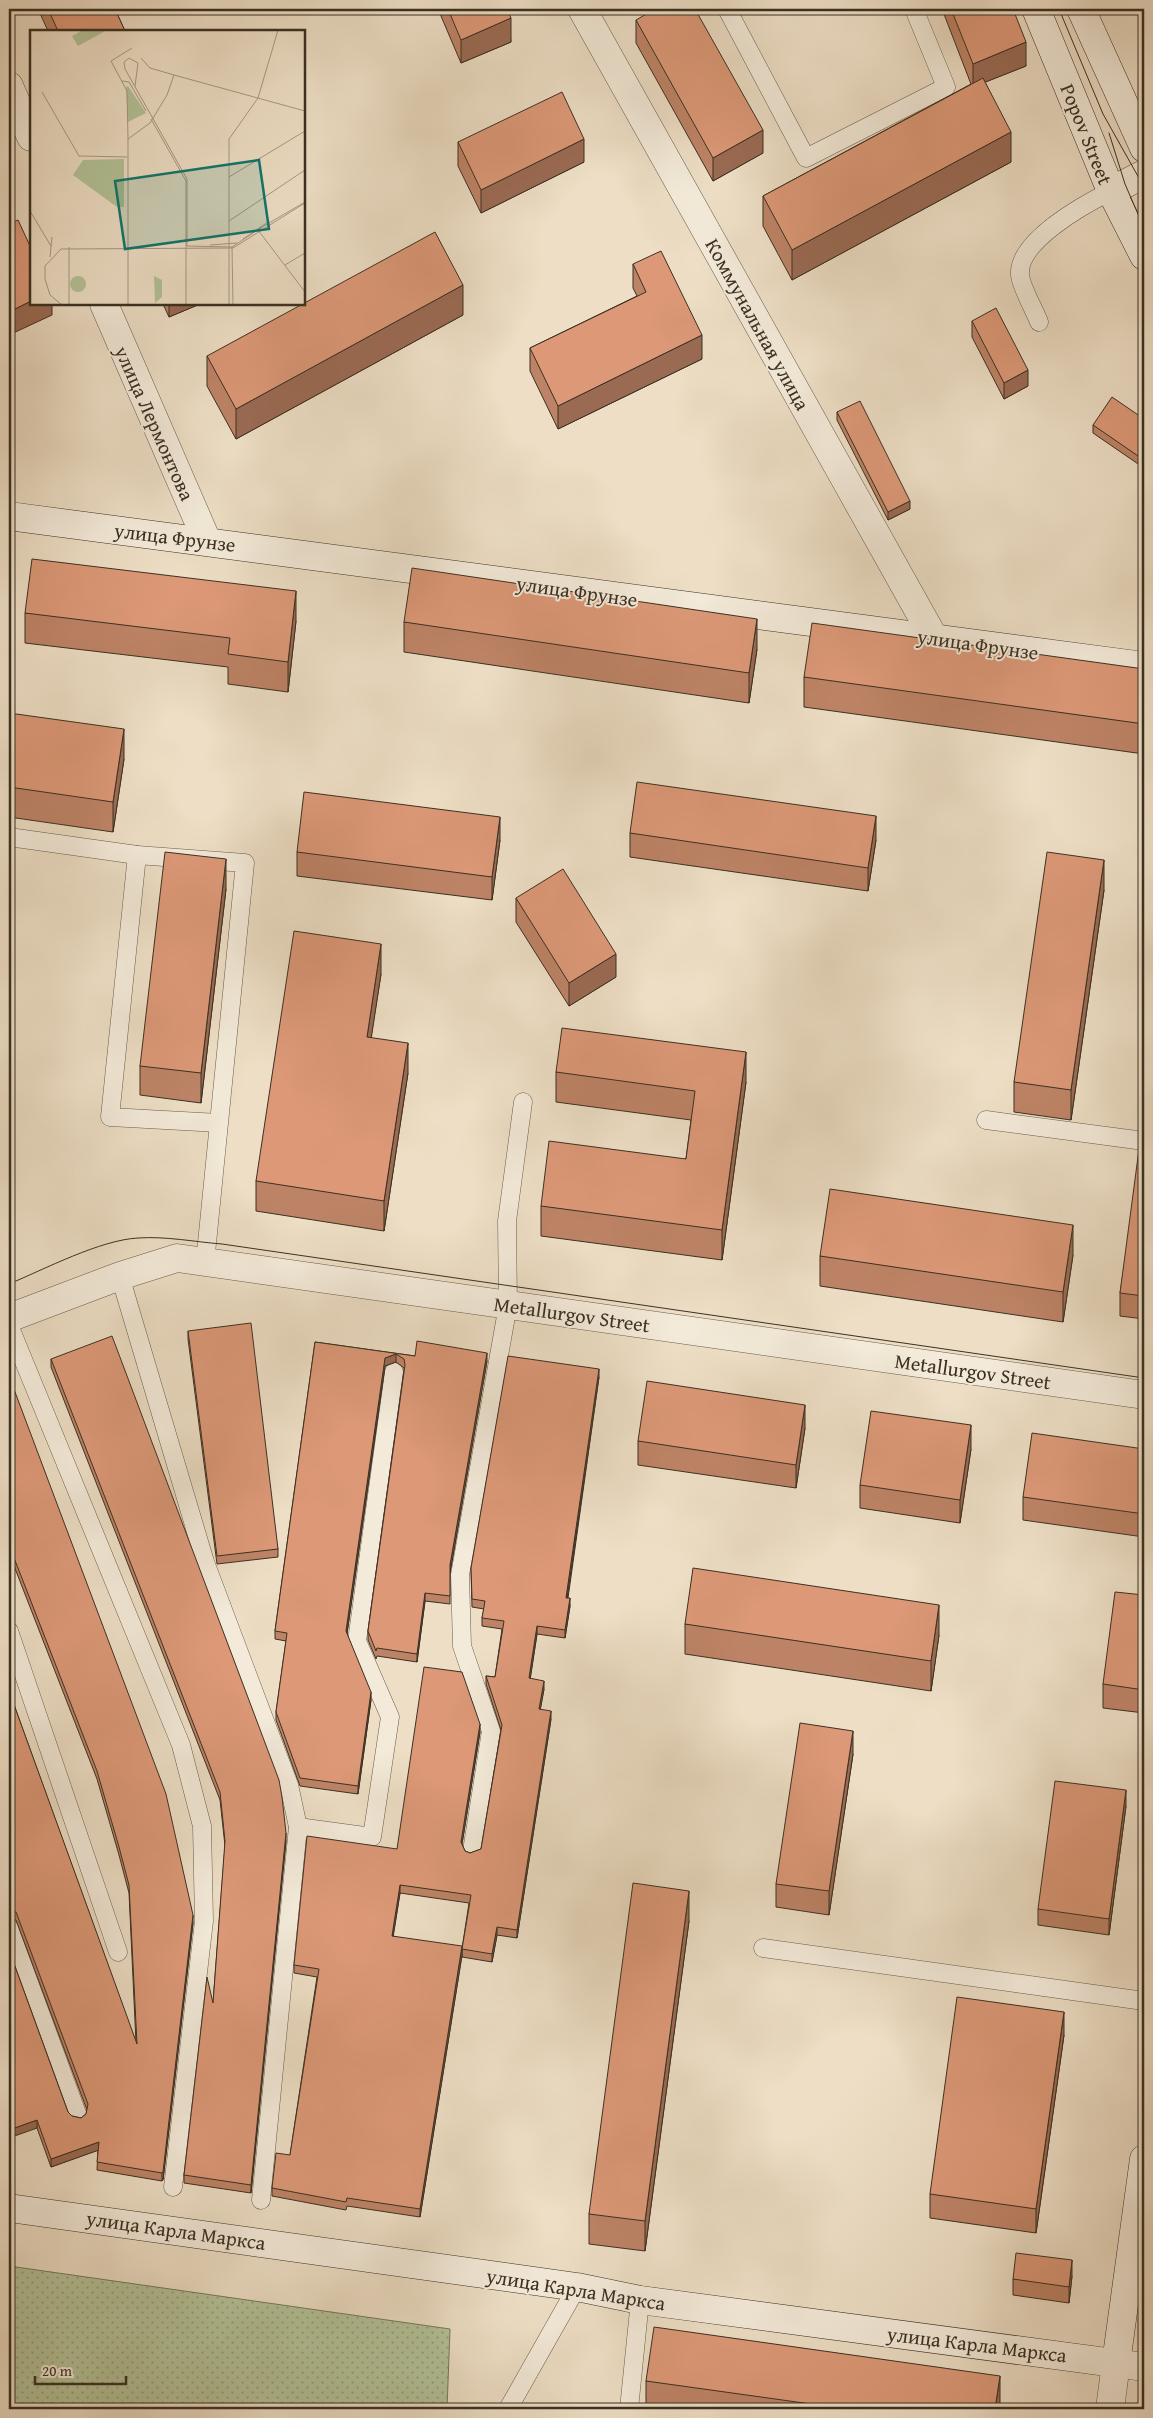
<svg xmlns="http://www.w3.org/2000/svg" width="1153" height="2418" font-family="'Gentium Book Plus',serif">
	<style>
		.grass { fill: url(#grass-dots); stroke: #77795e }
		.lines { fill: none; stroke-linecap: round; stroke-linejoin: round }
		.lane-casing { stroke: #685c4c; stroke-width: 19 }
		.street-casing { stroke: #685c4c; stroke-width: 29 }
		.secondary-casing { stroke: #3b3023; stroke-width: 29 }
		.lane { stroke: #f3ead9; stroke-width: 18 }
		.street { stroke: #f3ead9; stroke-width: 28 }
		.secondary { stroke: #f3ead9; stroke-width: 28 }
		.tram { stroke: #3b3023; stroke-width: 1 }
		.wall { fill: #bd8366; stroke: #3b3023 }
		.shaded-wall { fill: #9a6a53; stroke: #3b3023 }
		.building { fill: #dc9877; stroke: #3b3023 }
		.labels { text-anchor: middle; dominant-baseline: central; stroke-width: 4; stroke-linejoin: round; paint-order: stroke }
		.street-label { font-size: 20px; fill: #3b3023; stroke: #f3ead9 }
		.inset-road { fill: none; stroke: #a69884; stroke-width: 1 }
		.view { fill: #0f766e; fill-opacity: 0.15; stroke: #0f766e; stroke-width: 2.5 }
		.inset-edge { fill: none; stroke: #3b3023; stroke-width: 2.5 }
	</style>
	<defs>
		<pattern id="grass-dots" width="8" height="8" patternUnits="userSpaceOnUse" patternTransform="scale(1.25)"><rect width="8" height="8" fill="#b3c298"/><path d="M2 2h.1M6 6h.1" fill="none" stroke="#939e7c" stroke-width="1.8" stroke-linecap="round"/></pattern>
	</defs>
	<rect width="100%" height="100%" fill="#eddec5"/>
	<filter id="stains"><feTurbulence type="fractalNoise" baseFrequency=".004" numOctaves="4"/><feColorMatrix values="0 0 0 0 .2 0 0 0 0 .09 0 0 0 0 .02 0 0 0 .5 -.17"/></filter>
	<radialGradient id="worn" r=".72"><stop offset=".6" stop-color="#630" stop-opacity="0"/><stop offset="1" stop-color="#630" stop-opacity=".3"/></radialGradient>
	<path class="grass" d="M 9,2266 L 450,2329 L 447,2409 L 9,2409 Z"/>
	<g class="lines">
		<g class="lane-casing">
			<g id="lane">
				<path d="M 727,9 L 806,158 L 946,87 L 914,9"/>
				<path d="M 1039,322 C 1034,309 1021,287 1020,275 C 1017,241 1085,204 1111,191"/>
				<path d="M 9,837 L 137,855"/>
				<path d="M 986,1120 L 1144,1141"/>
				<path d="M 205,1262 L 207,1243 L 245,863 L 137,855 L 110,1117 L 219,1123"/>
				<path d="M 120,1276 L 205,1562 L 289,1785 L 298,1827 L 261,2200"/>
				<path d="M 9,1325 L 181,1745 L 202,1826 L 204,1921 L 173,2187"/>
				<path d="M 9,1631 L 118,1952"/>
				<path d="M 298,1827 L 372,1837 L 390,1717 L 357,1641 L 394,1372"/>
				<path d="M 472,1851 L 491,1731 L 462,1646 L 460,1575 L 508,1305 L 507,1221 L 523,1102"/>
				<path d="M 9,1928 L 78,2116"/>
				<path d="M 763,1948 L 1144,2001"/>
				<path d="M 508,2409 L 577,2287"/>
				<path d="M 629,2409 L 640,2300"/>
			</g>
		</g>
		<g class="street-casing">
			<g id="street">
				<path d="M 582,9 L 934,638"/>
				<path d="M 9,86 L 31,137"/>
				<path d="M 1111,191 L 1144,174"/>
				<path d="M 104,304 L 207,541"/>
				<path d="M 9,1318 L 120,1276 L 177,1258 L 1144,1395"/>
				<path d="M 1110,2409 L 1116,2363"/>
			</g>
		</g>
		<g class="secondary-casing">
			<g id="secondary">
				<path d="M 1036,9 L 1111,191 L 1144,256"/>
				<path d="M 1081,9 L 1144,148"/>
				<path d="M 9,516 L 1144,666"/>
				<path d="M 9,2208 L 577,2287 L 640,2300 L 1144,2367"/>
				<path d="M 1116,2363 L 1144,2159"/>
			</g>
		</g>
		<use href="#lane" class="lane"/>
		<use href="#street" class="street"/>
		<use href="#secondary" class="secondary"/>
		<g class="tram">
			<path d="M 1059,9 L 1103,114 L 1144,187"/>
			<path d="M 1109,133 L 1125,184 L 1144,228"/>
			<path d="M 9,1284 C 45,1269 100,1240 138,1238 C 166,1236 195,1242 222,1244 L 1144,1378"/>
		</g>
	</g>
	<g class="wall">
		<path d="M 38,9 L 115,9 L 125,31 L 48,31 Z"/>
		<path d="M 438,9 L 507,9 L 511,42 L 461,63 Z"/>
		<path d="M 942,9 L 1013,9 L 1026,66 L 985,82 L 1011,162 L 792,280 L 763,226 L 763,196 L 971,84 Z"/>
		<path d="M 636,20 L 763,153 L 713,181 L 636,43 Z"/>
		<path d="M 458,142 L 584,162 L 481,213 L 458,166 Z"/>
		<path d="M 633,264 L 702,359 L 558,429 L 530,371 L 530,348 L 637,296 L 633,288 Z"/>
		<path d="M 163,304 L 200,304 L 169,317 Z"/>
		<path d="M 463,315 L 236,439 L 207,386 L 207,356 Z"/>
		<path d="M 972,321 L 1028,386 L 1004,399 L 972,337 Z"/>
		<path d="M 837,412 L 910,509 L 888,520 L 837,420 Z"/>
		<path d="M 1144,419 L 1144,468 L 1093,433 L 1093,425 Z"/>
		<path d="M 25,613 L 296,621 L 288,692 L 228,684 L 228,667 L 25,643 Z"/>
		<path d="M 404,622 L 757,649 L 749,703 L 404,652 Z"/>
		<path d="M 1144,669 L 1144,754 L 804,707 L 804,677 Z"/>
		<path d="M 9,713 L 124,759 L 113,832 L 9,817 Z"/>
		<path d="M 630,833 L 876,840 L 868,891 L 630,857 Z"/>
		<path d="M 500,840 L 492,900 L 297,876 L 297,852 Z"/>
		<path d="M 226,889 L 201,1103 L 140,1095 L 140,1066 Z"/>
		<path d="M 1104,890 L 1071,1120 L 1014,1112 L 1014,1082 Z"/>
		<path d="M 516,898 L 616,977 L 569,1006 L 516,922 Z"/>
		<path d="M 381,974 L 371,1037 L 408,1073 L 384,1231 L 256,1211 L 256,1181 Z"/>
		<path d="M 556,1072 L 746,1082 L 722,1260 L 541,1236 L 541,1206 L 686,1159 L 691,1120 L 556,1102 Z"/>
		<path d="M 1144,1135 L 1144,1319 L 1120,1316 L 1120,1293 Z"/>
		<path d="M 1073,1255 L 1063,1322 L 820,1286 L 820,1256 Z"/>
		<path d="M 188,1331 L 278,1549 L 278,1557 L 217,1564 L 188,1339 Z"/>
		<path d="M 315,1342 L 415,1356 L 487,1361 L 450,1572 L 450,1604 L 425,1601 L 417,1662 L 377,1656 L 376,1659 L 368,1640 L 368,1631 L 404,1370 L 404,1368 L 396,1362 L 385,1366 L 347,1634 L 371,1700 L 358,1794 L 300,1786 L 276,1720 L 276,1712 L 286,1641 L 275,1639 L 275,1631 Z"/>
		<path d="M 51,1359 L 286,1841 L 251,2193 L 184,2183 L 184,2175 L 213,2003 L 225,1846 L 220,1800 L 51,1367 Z"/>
		<path d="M 9,1376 L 193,1923 L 163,2180 L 162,2181 L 97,2170 L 98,2150 L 51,2167 L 37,2128 L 9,1950 L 68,2112 L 72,2116 L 81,2118 L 86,2114 L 87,2110 L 16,1920 L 9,1919 L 9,1691 L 136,2043 L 129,1893 L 119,1855 L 97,1779 L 9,1553 Z"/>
		<path d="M 599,1377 L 568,1598 L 570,1606 L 565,1638 L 537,1634 L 530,1679 L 544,1689 L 540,1710 L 551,1719 L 517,1938 L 497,1935 L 492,1962 L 462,1957 L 462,1949 L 469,1903 L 400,1893 L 393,1936 L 462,1955 L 420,2217 L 347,2206 L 346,2210 L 272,2196 L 272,2188 L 290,2155 L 317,1977 L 294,1973 L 294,1965 L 397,1849 L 480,1732 L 462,1844 L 465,1851 L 470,1853 L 481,1849 L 501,1730 L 486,1684 L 486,1676 L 495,1677 L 502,1629 L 482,1626 L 482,1618 L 484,1609 L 472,1607 L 471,1568 Z"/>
		<path d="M 805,1428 L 796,1488 L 638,1465 L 638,1441 Z"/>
		<path d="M 971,1449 L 960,1523 L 860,1508 L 860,1485 Z"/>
		<path d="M 1144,1449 L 1144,1537 L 1023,1520 L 1023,1497 Z"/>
		<path d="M 1144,1595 L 1144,1713 L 1103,1708 L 1103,1684 Z"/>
		<path d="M 685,1624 L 939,1635 L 931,1691 L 685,1654 Z"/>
		<path d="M 853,1754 L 829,1915 L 776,1907 L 776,1884 Z"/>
		<path d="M 1126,1806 L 1109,1935 L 1038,1925 L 1038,1909 Z"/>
		<path d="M 689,1921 L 645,2251 L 589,2244 L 589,2214 Z"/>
		<path d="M 1064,2035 L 1036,2233 L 930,2218 L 930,2194 Z"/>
		<path d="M 1072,2276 L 1069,2303 L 1013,2295 L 1013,2279 Z"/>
		<path d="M 646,2381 L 1000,2406 L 1000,2409 L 646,2409 Z"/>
	</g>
	<g class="shaded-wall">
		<path d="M 511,18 L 511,42 L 461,63 L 461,40 Z"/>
		<path d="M 1026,42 L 1026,66 L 973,87 L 973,64 Z"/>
		<path d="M 763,130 L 763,153 L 713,181 L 713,158 Z"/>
		<path d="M 1011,132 L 1011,162 L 792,280 L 792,250 Z"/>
		<path d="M 584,139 L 584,162 L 481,213 L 481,190 Z"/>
		<path d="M 463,285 L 463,315 L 236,439 L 236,409 Z"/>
		<path d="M 31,301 L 31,304 L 52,304 L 52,315 L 9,335 L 9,312 Z"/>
		<path d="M 169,304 L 200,304 L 169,317 Z"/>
		<path d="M 702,335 L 702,359 L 558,429 L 558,406 Z"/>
		<path d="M 1028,370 L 1028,386 L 1004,399 L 1004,383 Z"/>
		<path d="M 910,501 L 910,509 L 888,520 L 888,512 Z"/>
		<path d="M 296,591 L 296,621 L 288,692 L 288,662 Z"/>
		<path d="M 757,619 L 757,649 L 749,703 L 749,673 Z"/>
		<path d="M 124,729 L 124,759 L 113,832 L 113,802 Z"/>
		<path d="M 876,816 L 876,840 L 868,891 L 868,868 Z"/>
		<path d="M 500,817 L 500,840 L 492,900 L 492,877 Z"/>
		<path d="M 226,859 L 226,889 L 201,1103 L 201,1073 Z"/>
		<path d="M 1104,860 L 1104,890 L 1071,1120 L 1071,1090 Z"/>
		<path d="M 381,944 L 381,974 L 367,1066 L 367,1037 Z"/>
		<path d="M 616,954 L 616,977 L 569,1006 L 569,983 Z"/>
		<path d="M 408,1043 L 408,1073 L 384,1231 L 384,1201 Z"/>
		<path d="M 746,1052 L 746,1082 L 722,1260 L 722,1230 Z"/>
		<path d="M 1073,1225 L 1073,1255 L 1063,1322 L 1063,1292 Z"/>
		<path d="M 487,1353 L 487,1361 L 450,1573 L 450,1565 Z"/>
		<path d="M 396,1354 L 396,1362 L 385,1366 L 346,1640 L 346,1631 L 385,1358 Z"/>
		<path d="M 599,1369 L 599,1377 L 566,1606 L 566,1598 Z"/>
		<path d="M 805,1405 L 805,1428 L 796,1488 L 796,1465 Z"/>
		<path d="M 971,1425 L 971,1449 L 960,1523 L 960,1500 Z"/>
		<path d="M 425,1593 L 425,1601 L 417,1662 L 417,1654 Z"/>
		<path d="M 570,1598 L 570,1606 L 565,1638 L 565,1630 Z"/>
		<path d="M 939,1605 L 939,1635 L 931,1691 L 931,1661 Z"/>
		<path d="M 537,1626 L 537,1634 L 529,1687 L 529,1678 Z"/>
		<path d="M 544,1681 L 544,1689 L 539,1717 L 539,1709 Z"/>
		<path d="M 371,1692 L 371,1700 L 358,1794 L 358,1786 Z"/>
		<path d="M 551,1711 L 551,1719 L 517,1938 L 517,1930 Z"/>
		<path d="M 480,1724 L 480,1732 L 461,1850 L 461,1842 Z"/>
		<path d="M 853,1731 L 853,1754 L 829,1915 L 829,1891 Z"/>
		<path d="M 1126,1790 L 1126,1806 L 1109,1935 L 1109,1919 Z"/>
		<path d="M 286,1833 L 286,1841 L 251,2193 L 251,2185 Z"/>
		<path d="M 400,1885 L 400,1893 L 392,1944 L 392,1936 Z"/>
		<path d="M 689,1891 L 689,1921 L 645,2251 L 645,2221 Z"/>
		<path d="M 193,1915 L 193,1923 L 163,2180 L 162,2181 L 162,2173 Z"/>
		<path d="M 497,1927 L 497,1935 L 492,1962 L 492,1954 Z"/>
		<path d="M 462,1946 L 462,1955 L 420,2217 L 420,2209 Z"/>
		<path d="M 1064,2012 L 1064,2035 L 1036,2233 L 1036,2209 Z"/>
		<path d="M 37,2120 L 37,2128 L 9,2138 L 9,2130 Z"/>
		<path d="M 99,2142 L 99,2150 L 51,2167 L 51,2159 Z"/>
		<path d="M 1072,2260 L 1072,2276 L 1069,2303 L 1069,2287 Z"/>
		<path d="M 1000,2376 L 1000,2409 L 995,2409 Z"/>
	</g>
	<g class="building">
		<path d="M 48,9 L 115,9 L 125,31 L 58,31 Z"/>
		<path d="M 448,9 L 507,9 L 511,18 L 461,40 Z"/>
		<path d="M 655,9 L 695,9 L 763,130 L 713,158 L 636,20 Z"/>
		<path d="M 951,9 L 1013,9 L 1026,42 L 973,64 Z"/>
		<path d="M 983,78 L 1011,132 L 792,250 L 763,196 Z"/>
		<path d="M 562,92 L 584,139 L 481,190 L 458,142 Z"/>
		<path d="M 18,220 L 31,248 L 31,301 L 9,312 L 9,224 Z"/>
		<path d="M 435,232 L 463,285 L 236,409 L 207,356 Z"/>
		<path d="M 661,251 L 702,335 L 558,406 L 530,348 L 646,292 L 633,264 Z"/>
		<path d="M 996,308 L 1028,370 L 1004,383 L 972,321 Z"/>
		<path d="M 1112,397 L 1144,419 L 1144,460 L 1093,425 Z"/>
		<path d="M 860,401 L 910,501 L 888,512 L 837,412 Z"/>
		<path d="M 32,559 L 296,591 L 288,662 L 228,654 L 230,638 L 25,613 Z"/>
		<path d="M 412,568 L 757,619 L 749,673 L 404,622 Z"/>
		<path d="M 812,623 L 1144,669 L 1144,724 L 804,677 Z"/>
		<path d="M 9,713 L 124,729 L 113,802 L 9,787 Z"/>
		<path d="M 637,782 L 876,816 L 868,868 L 630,833 Z"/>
		<path d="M 304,792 L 500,817 L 492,877 L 297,852 Z"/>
		<path d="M 165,852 L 226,859 L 201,1073 L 140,1066 Z"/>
		<path d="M 1047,852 L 1104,860 L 1071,1090 L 1014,1082 Z"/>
		<path d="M 563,869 L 616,954 L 569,983 L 516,898 Z"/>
		<path d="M 294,931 L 381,944 L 367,1037 L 408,1043 L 384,1201 L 256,1181 Z"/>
		<path d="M 562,1028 L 746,1052 L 722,1230 L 541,1206 L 549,1141 L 686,1159 L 695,1091 L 556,1072 Z"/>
		<path d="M 1141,1134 L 1144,1135 L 1144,1296 L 1120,1293 Z"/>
		<path d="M 830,1189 L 1073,1225 L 1063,1292 L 820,1256 Z"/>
		<path d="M 251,1323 L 278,1549 L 217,1556 L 188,1331 Z"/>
		<path d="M 112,1336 L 279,1780 L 282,1797 L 286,1833 L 251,2185 L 184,2175 L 207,1977 L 213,2003 L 225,1841 L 220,1792 L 51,1359 Z"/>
		<path d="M 417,1341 L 487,1353 L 450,1565 L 450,1596 L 425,1593 L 417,1654 L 377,1648 L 376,1651 L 368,1631 L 405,1365 L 404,1359 L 396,1354 L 385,1358 L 346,1631 L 371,1692 L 358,1786 L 300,1778 L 276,1712 L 287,1633 L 275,1631 L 315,1342 L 415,1356 Z"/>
		<path d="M 508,1356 L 599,1369 L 566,1598 L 570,1598 L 565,1630 L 537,1626 L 529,1678 L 544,1681 L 539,1709 L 551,1711 L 517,1930 L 497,1927 L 492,1954 L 462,1949 L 471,1895 L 400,1885 L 392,1936 L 462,1946 L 420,2209 L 347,2198 L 346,2202 L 272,2188 L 276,2153 L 290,2155 L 319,1969 L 294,1965 L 307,1836 L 397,1849 L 424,1667 L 462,1672 L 480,1724 L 461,1842 L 465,1851 L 470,1853 L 481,1849 L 502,1725 L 486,1676 L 495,1677 L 504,1621 L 482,1618 L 485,1601 L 472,1599 L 471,1568 Z"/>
		<path d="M 9,1376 L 166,1794 L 193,1915 L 163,2172 L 162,2173 L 97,2162 L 99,2142 L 51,2159 L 37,2120 L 9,2130 L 9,1950 L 68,2112 L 72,2116 L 81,2118 L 86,2114 L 88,2104 L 16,1912 L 9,1911 L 9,1691 L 137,2044 L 129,1885 L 119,1847 L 97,1771 L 9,1545 Z"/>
		<path d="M 647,1381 L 805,1405 L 796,1465 L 638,1441 Z"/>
		<path d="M 871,1411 L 971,1425 L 960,1500 L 860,1485 Z"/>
		<path d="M 1032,1433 L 1144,1449 L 1144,1514 L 1023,1497 Z"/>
		<path d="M 693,1568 L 939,1605 L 931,1661 L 685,1624 Z"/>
		<path d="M 1115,1592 L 1144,1595 L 1144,1690 L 1103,1684 Z"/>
		<path d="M 800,1723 L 853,1731 L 829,1891 L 776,1884 Z"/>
		<path d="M 1055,1781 L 1126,1790 L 1109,1919 L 1038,1909 Z"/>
		<path d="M 633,1883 L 689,1891 L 645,2221 L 589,2214 Z"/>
		<path d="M 957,1997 L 1064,2012 L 1036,2209 L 930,2194 Z"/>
		<path d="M 1016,2253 L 1072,2260 L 1069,2287 L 1013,2279 Z"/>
		<path d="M 654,2327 L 1000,2376 L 995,2409 L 847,2409 L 646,2381 Z"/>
	</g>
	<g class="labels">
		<g class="street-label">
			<text transform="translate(1087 134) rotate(68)">Popov Street</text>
			<text transform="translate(758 324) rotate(61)">Коммунальная улица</text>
			<text transform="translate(155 423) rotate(66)">улица Лермонтова</text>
			<text transform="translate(175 537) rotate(7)">улица Фрунзе</text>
			<text transform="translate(577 591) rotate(8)">улица Фрунзе</text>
			<text transform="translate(978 644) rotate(8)">улица Фрунзе</text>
			<text transform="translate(572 1314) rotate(8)">Metallurgov Street</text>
			<text transform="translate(973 1371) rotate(8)">Metallurgov Street</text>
			<text transform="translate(176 2230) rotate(8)">улица Карла Маркса</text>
			<text transform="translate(576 2289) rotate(9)">улица Карла Маркса</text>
			<text transform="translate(977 2344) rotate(7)">улица Карла Маркса</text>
		</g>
	</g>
	<g transform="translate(30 30)">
		<rect width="275" height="275" fill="#eddec5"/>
		<path d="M 94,129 L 94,177 L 87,177 L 43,145 L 53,130 ZM40 254a8 8 0 1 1 16 0a8 8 0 1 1-16 0Z" fill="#b3c298"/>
		<path d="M 53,0 L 77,0 L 48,16 L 42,6 ZM 98,56 L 116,83 L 98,92 L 96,57 Z" fill="#b3c298"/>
		<path d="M 124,246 L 132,250 L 132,267 L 125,273 Z" fill="#b3c298"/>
		<path class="inset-road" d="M 111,28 L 120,38 L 144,45M 92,51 L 99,52 L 116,81M 105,56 L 108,33 L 99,28 L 94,32 L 95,39 L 157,149 L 157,216 L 202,217 L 232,197M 12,62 L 49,126 L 97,127M 228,68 L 248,0M 121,89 L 156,151 L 156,275M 98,109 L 97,61 L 81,31 L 102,18M 199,147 L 275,101M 0,181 L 21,216M 199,191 L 275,140M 227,200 L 275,172M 228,200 L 275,262M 213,209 L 238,192M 180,215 L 207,213M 202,217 L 203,275M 20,227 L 22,207M 255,235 L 275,223M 32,275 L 20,265 L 15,249 L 15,236 L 31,219 L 203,218 L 275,173M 39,275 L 39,217M 98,275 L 98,109 L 120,93 L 137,65 L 144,45 L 275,81M 199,275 L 199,109 L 228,68"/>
		<path class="view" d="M 229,130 L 239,199 L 95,219 L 85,151 Z"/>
		<rect width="275" height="275" class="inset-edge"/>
	</g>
	<rect width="1153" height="2418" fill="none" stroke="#eddec5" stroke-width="30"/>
	<rect x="10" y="10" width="1133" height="2398" fill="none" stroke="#3b3023" stroke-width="2.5"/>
	<rect x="15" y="15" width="1123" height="2388" fill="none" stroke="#3b3023"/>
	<path d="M35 2376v8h91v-8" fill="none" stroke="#3b3023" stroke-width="2.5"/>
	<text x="42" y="2376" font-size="15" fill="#3b3023" stroke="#f3ead9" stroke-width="4" paint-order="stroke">20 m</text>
	<rect width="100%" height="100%" filter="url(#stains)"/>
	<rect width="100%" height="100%" fill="url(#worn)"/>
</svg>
